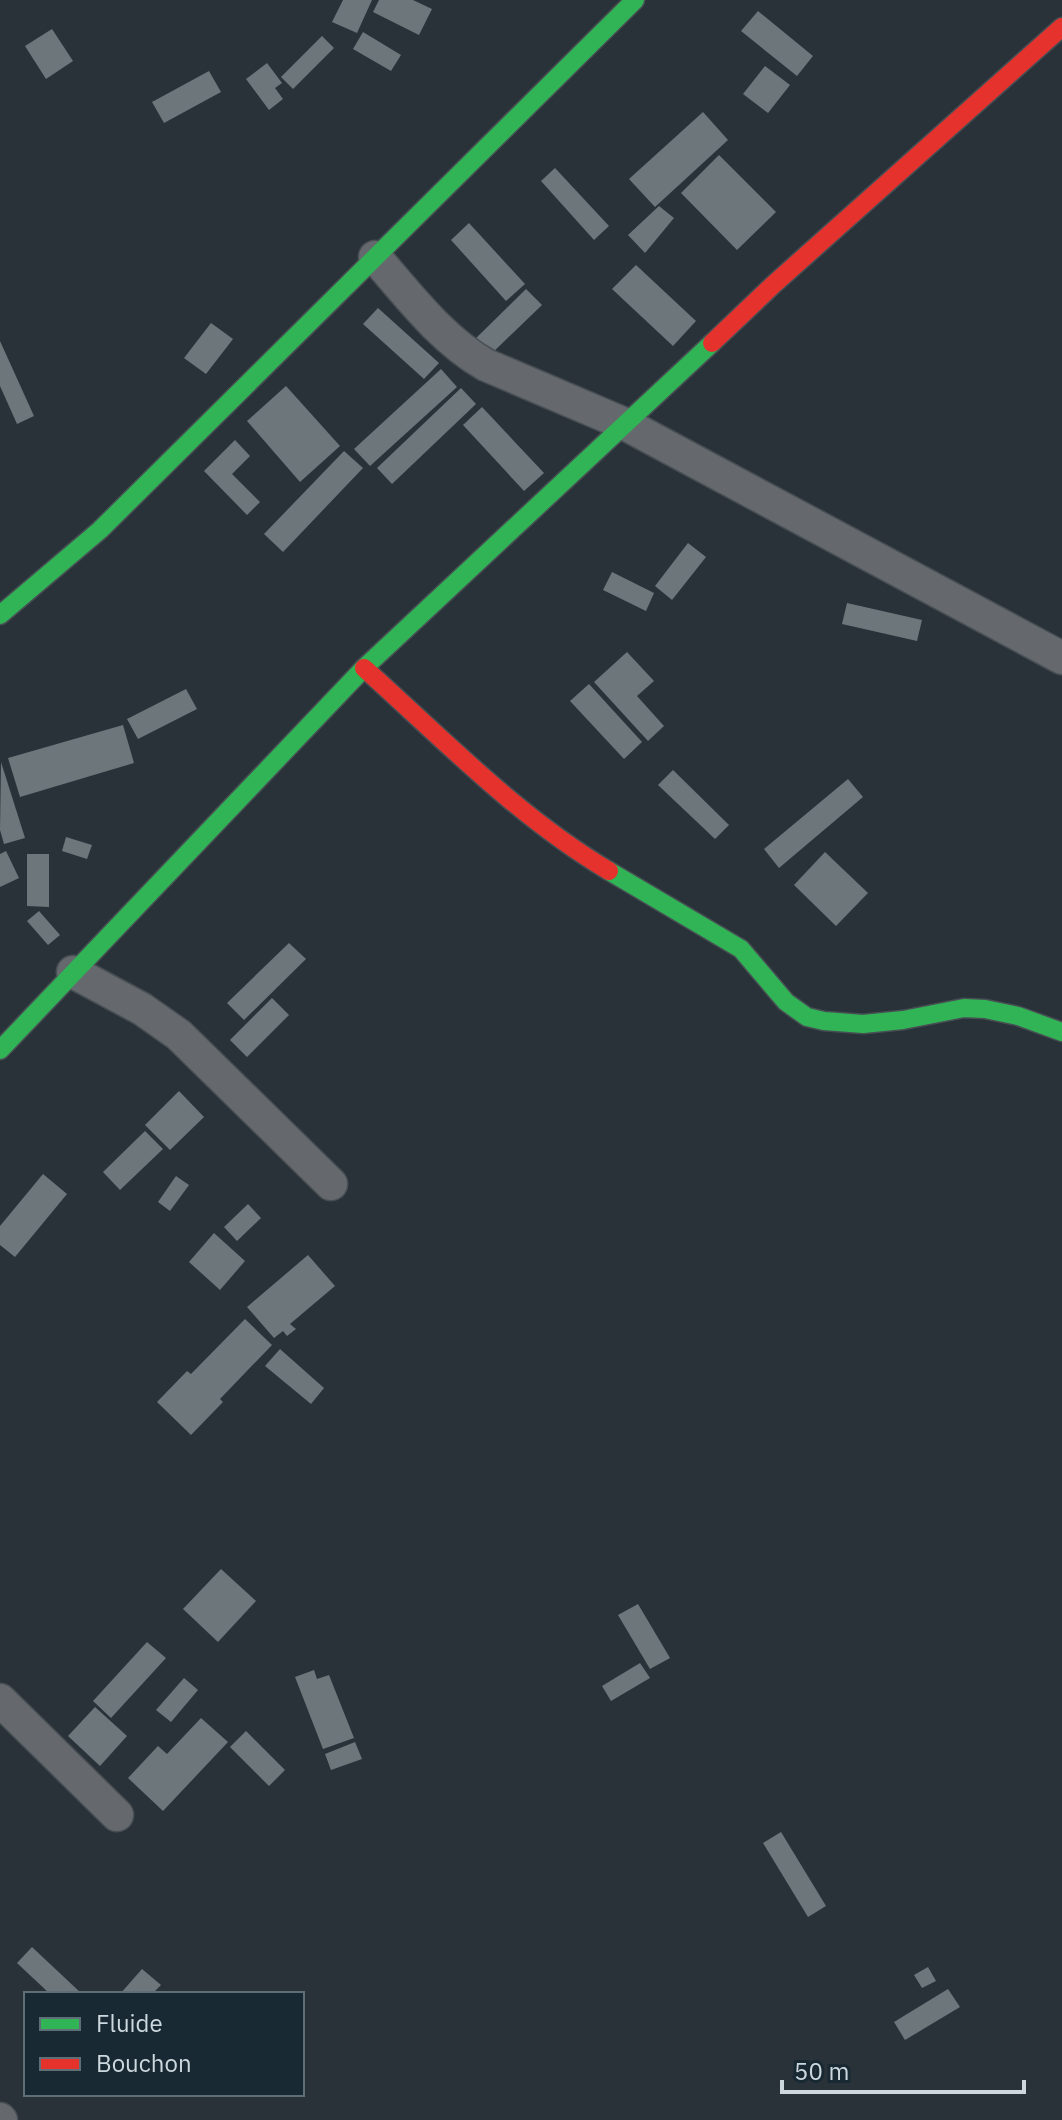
<svg xmlns="http://www.w3.org/2000/svg" width="1062" height="2120" font-family="'IBM Plex Sans',sans-serif">
	<style>
		.building { fill: #6d767b }
		.lines { fill: none; stroke-linecap: round; stroke-linejoin: round }
		.street-casing { stroke: #474f54; stroke-width: 35 }
		.fast-casing { stroke: #474f54; stroke-width: 21 }
		.jam-casing { stroke: #474f54; stroke-width: 21 }
		.street { stroke: #65696d; stroke-width: 32 }
		.fast { stroke: #30b455; stroke-width: 18 }
		.jam { stroke: #e5322d; stroke-width: 18 }
	</style>
	<rect width="100%" height="100%" fill="#283238"/>
	<g class="building">
		<path d="M 343,0 L 372,0 L 357,33 L 332,22 Z"/>
		<path d="M 379,0 L 413,0 L 432,9 L 419,35 L 373,12 Z"/>
		<path d="M 758,11 L 813,56 L 797,76 L 741,31 Z"/>
		<path d="M 52,29 L 73,61 L 46,79 L 25,46 Z"/>
		<path d="M 363,32 L 401,55 L 391,71 L 353,49 Z"/>
		<path d="M 322,36 L 334,48 L 293,89 L 281,77 Z"/>
		<path d="M 267,63 L 282,83 L 275,88 L 283,99 L 269,110 L 246,79 Z"/>
		<path d="M 765,66 L 790,85 L 768,113 L 743,94 Z"/>
		<path d="M 209,71 L 221,92 L 164,123 L 152,102 Z"/>
		<path d="M 703,112 L 728,140 L 655,207 L 629,179 Z"/>
		<path d="M 719,155 L 776,212 L 737,250 L 681,193 Z"/>
		<path d="M 555,168 L 609,226 L 594,240 L 541,181 Z"/>
		<path d="M 659,206 L 674,218 L 645,253 L 628,235 Z"/>
		<path d="M 469,223 L 525,284 L 506,301 L 451,240 Z"/>
		<path d="M 636,265 L 696,321 L 673,346 L 612,289 Z"/>
		<path d="M 526,289 L 542,305 L 486,359 L 470,344 Z"/>
		<path d="M 378,308 L 439,363 L 424,379 L 363,324 Z"/>
		<path d="M 211,323 L 233,339 L 206,374 L 184,358 Z"/>
		<path d="M 0,341 L 34,416 L 17,424 L 0,386 Z"/>
		<path d="M 441,369 L 457,387 L 370,466 L 354,449 Z"/>
		<path d="M 286,386 L 340,446 L 300,482 L 247,421 Z"/>
		<path d="M 461,388 L 476,404 L 392,484 L 377,468 Z"/>
		<path d="M 482,407 L 544,473 L 524,491 L 463,425 Z"/>
		<path d="M 235,440 L 250,456 L 232,474 L 260,502 L 247,515 L 204,471 Z"/>
		<path d="M 344,451 L 363,468 L 283,552 L 264,534 Z"/>
		<path d="M 688,543 L 706,557 L 672,600 L 655,586 Z"/>
		<path d="M 612,572 L 654,593 L 646,611 L 603,590 Z"/>
		<path d="M 847,603 L 922,620 L 917,641 L 842,624 Z"/>
		<path d="M 627,652 L 654,681 L 637,696 L 664,726 L 648,741 L 594,682 Z"/>
		<path d="M 589,684 L 642,742 L 624,759 L 570,701 Z"/>
		<path d="M 186,689 L 197,709 L 138,739 L 127,719 Z"/>
		<path d="M 123,725 L 134,763 L 20,797 L 8,758 Z"/>
		<path d="M 1,762 L 25,838 L 4,844 L 0,830 Z"/>
		<path d="M 673,770 L 729,825 L 715,839 L 658,785 Z"/>
		<path d="M 848,779 L 863,797 L 779,868 L 764,849 Z"/>
		<path d="M 66,837 L 92,845 L 87,859 L 62,851 Z"/>
		<path d="M 6,851 L 19,878 L 0,887 L 0,854 Z"/>
		<path d="M 825,852 L 868,893 L 836,926 L 794,885 Z"/>
		<path d="M 27,854 L 49,854 L 49,907 L 27,906 Z"/>
		<path d="M 39,911 L 60,935 L 48,945 L 27,921 Z"/>
		<path d="M 289,943 L 306,959 L 244,1020 L 227,1003 Z"/>
		<path d="M 272,998 L 289,1015 L 247,1057 L 230,1040 Z"/>
		<path d="M 179,1091 L 204,1117 L 170,1150 L 145,1125 Z"/>
		<path d="M 145,1131 L 163,1149 L 120,1190 L 103,1172 Z"/>
		<path d="M 43,1174 L 67,1194 L 15,1257 L 0,1245 L 0,1226 Z"/>
		<path d="M 176,1176 L 189,1185 L 170,1211 L 158,1202 Z"/>
		<path d="M 248,1204 L 261,1218 L 237,1241 L 224,1227 Z"/>
		<path d="M 214,1233 L 245,1261 L 220,1290 L 189,1262 Z"/>
		<path d="M 308,1255 L 335,1286 L 290,1324 L 296,1329 L 287,1336 L 283,1331 L 274,1338 L 247,1307 Z"/>
		<path d="M 245,1319 L 272,1345 L 220,1399 L 223,1402 L 191,1435 L 157,1402 L 187,1371 L 191,1374 Z"/>
		<path d="M 280,1349 L 324,1388 L 311,1404 L 265,1366 Z"/>
		<path d="M 221,1569 L 256,1601 L 218,1642 L 183,1609 Z"/>
		<path d="M 638,1604 L 670,1658 L 650,1669 L 618,1615 Z"/>
		<path d="M 147,1642 L 166,1658 L 111,1718 L 93,1701 Z"/>
		<path d="M 640,1663 L 650,1678 L 611,1701 L 602,1686 Z"/>
		<path d="M 314,1670 L 317,1679 L 329,1675 L 354,1738 L 323,1749 L 295,1677 Z"/>
		<path d="M 184,1678 L 198,1690 L 171,1722 L 156,1710 Z"/>
		<path d="M 95,1707 L 127,1736 L 100,1766 L 68,1736 Z"/>
		<path d="M 201,1718 L 228,1742 L 163,1811 L 128,1778 L 158,1746 L 167,1754 Z"/>
		<path d="M 246,1731 L 285,1770 L 269,1786 L 230,1747 Z"/>
		<path d="M 355,1742 L 362,1759 L 331,1770 L 325,1754 Z"/>
		<path d="M 781,1832 L 826,1906 L 808,1917 L 763,1843 Z"/>
		<path d="M 32,1947 L 82,1994 L 50,1994 L 17,1963 Z"/>
		<path d="M 928,1967 L 936,1981 L 922,1988 L 914,1975 Z"/>
		<path d="M 142,1969 L 161,1985 L 152,1994 L 120,1994 Z"/>
		<path d="M 948,1989 L 960,2007 L 905,2040 L 894,2022 Z"/>
	</g>
	<g class="lines">
		<g class="street-casing">
			<g id="street">
				<path d="M 375,257 C 409,296 441,339 486,365 L 627,425 L 1062,658"/>
				<path d="M 73,972 L 142,1009 L 179,1035 L 331,1184"/>
				<path d="M 0,1700 L 117,1815"/>
				<path d="M 0,2119 L 1,2120"/>
			</g>
		</g>
		<g class="fast-casing">
			<g id="fast">
				<path d="M 0,615 L 100,530 L 635,0"/>
				<path d="M 609,871 L 741,949 L 786,1002 L 807,1017 L 824,1021 L 863,1024 L 903,1020 L 964,1008 L 985,1009 L 1018,1016 L 1062,1032"/>
				<path d="M 0,1050 L 364,668 L 712,343"/>
			</g>
		</g>
		<g class="jam-casing">
			<g id="jam">
				<path d="M 712,343 L 774,284 L 1062,27"/>
				<path d="M 364,668 C 443,739 518,817 609,871"/>
			</g>
		</g>
		<use href="#street" class="street"/>
		<use href="#fast" class="fast"/>
		<use href="#jam" class="jam"/>
	</g>
	<rect x="24" y="1992" width="280" height="104" fill="#182933" stroke="#606f77" stroke-width="2"/>
	<rect x="40" y="2018" width="40" height="12" fill="#30b455" stroke="#606f77" stroke-width="2"/>
	<text x="96" y="2032" font-size="24" fill="#cdd8de">Fluide</text>
	<rect x="40" y="2058" width="40" height="12" fill="#e5322d" stroke="#606f77" stroke-width="2"/>
	<text x="96" y="2072" font-size="24" fill="#cdd8de">Bouchon</text>
	<path d="M782 2080v12h242v-12" fill="none" stroke="#cdd8de" stroke-width="4"/>
	<text x="794" y="2080" font-size="24" fill="#cdd8de" stroke="#182933" stroke-width="6" paint-order="stroke">50 m</text>
</svg>
